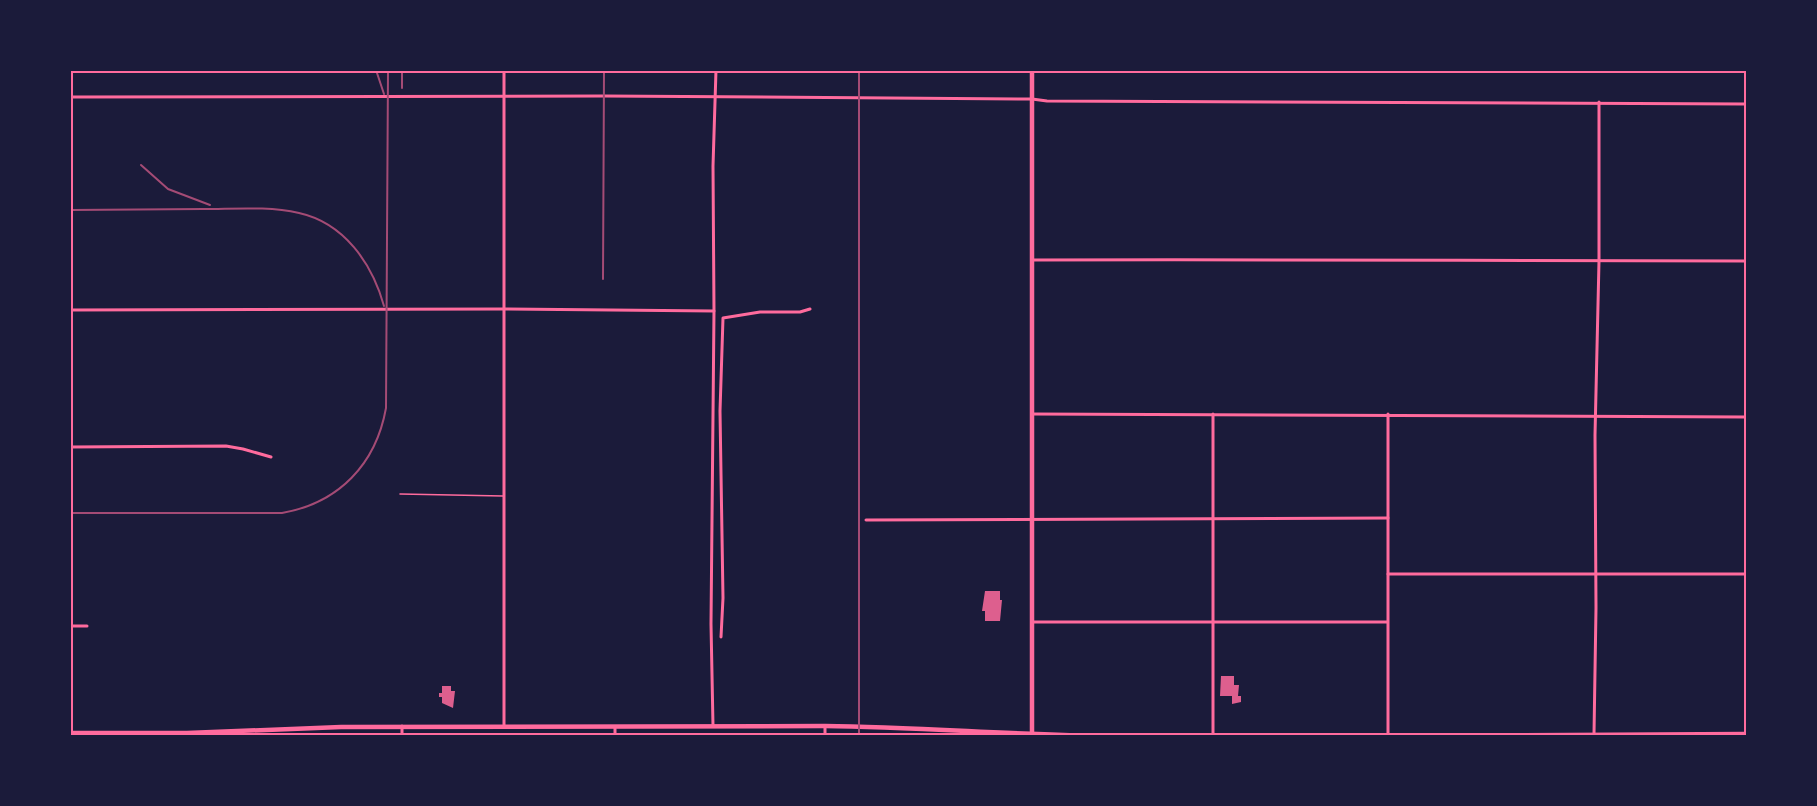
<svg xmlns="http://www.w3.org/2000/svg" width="1817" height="806" font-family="'Sofia Sans Condensed',sans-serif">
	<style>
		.building { fill: #dd5f8e }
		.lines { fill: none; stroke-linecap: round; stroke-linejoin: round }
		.service { stroke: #ff6b9d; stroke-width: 1.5 }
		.minor { stroke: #ff6b9d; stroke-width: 3 }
		.secondary { stroke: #ff6b9d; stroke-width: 4.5 }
		.rail { stroke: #a44b75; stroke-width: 2 }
		.neatline { fill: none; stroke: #ff6b9d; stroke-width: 2 }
	</style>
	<rect width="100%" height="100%" fill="#1b1b3a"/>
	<g class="building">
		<path d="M 985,591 L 1000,591 L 1000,600 L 1002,600 L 1000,621 L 985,621 L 985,611 L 982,611 Z"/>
		<path d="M 1221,676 L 1234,676 L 1234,685 L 1239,685 L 1238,696 L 1241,696 L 1241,702 L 1232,704 L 1232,696 L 1220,696 Z"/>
		<path d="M 442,686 L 451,686 L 451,691 L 455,691 L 453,708 L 442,703 L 442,697 L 439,697 L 439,693 L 442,693 Z"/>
	</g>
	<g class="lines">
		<path class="service" d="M 400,494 L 503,496"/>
		<g class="minor">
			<path d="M 70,97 L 604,96 L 1032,99 L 1047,101 L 1746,104"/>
			<path d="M 1032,260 C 1270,259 1508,261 1746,261"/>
			<path d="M 70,310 L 504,309 L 714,311"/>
			<path d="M 1032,414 L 1746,417"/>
			<path d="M 1388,414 L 1388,736"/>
			<path d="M 70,447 L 226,446 L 243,449 L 271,457"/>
			<path d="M 866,520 L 1388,518"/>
			<path d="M 1388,574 L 1746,574"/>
			<path d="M 1032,622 L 1387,622"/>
			<path d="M 70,626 L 87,626"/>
			<path d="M 721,637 L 723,598 L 720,411 L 723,318 L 760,312 L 800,312 L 810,309"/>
			<path d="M 402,726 L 402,736"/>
			<path d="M 504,726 L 504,70"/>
			<path d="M 713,726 L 711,624 L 714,311 L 713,166 L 716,70"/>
			<path d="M 825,726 L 825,736"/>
			<path d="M 1594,734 L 1596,608 L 1595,435 L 1599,261 L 1599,102"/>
			<path d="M 615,736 L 615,727"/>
			<path d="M 1213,736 L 1213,414"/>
		</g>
		<g class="secondary">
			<path d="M 70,733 L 187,733 L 341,727 L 825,726 C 920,727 1015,735 1111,736"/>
			<path d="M 1032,736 L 1032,70"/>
			<path d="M 1395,736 L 1746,734"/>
		</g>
		<g class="rail">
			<path d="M 376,70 L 384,94"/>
			<path d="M 402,70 L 402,88"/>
			<path d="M 141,165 L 168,189 L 210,205"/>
			<path d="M 70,210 C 115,210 159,209 203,209 C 234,209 268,206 299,213 C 344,223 372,263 384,306"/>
			<path d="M 603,279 L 604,70"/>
			<path d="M 70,513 L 282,513 C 339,503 376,464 386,408 L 388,70"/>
			<path d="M 859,736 L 859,70"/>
		</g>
	</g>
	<rect width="1817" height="806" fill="none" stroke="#1b1b3a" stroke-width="144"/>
	<rect x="72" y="72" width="1673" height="662" class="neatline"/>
</svg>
